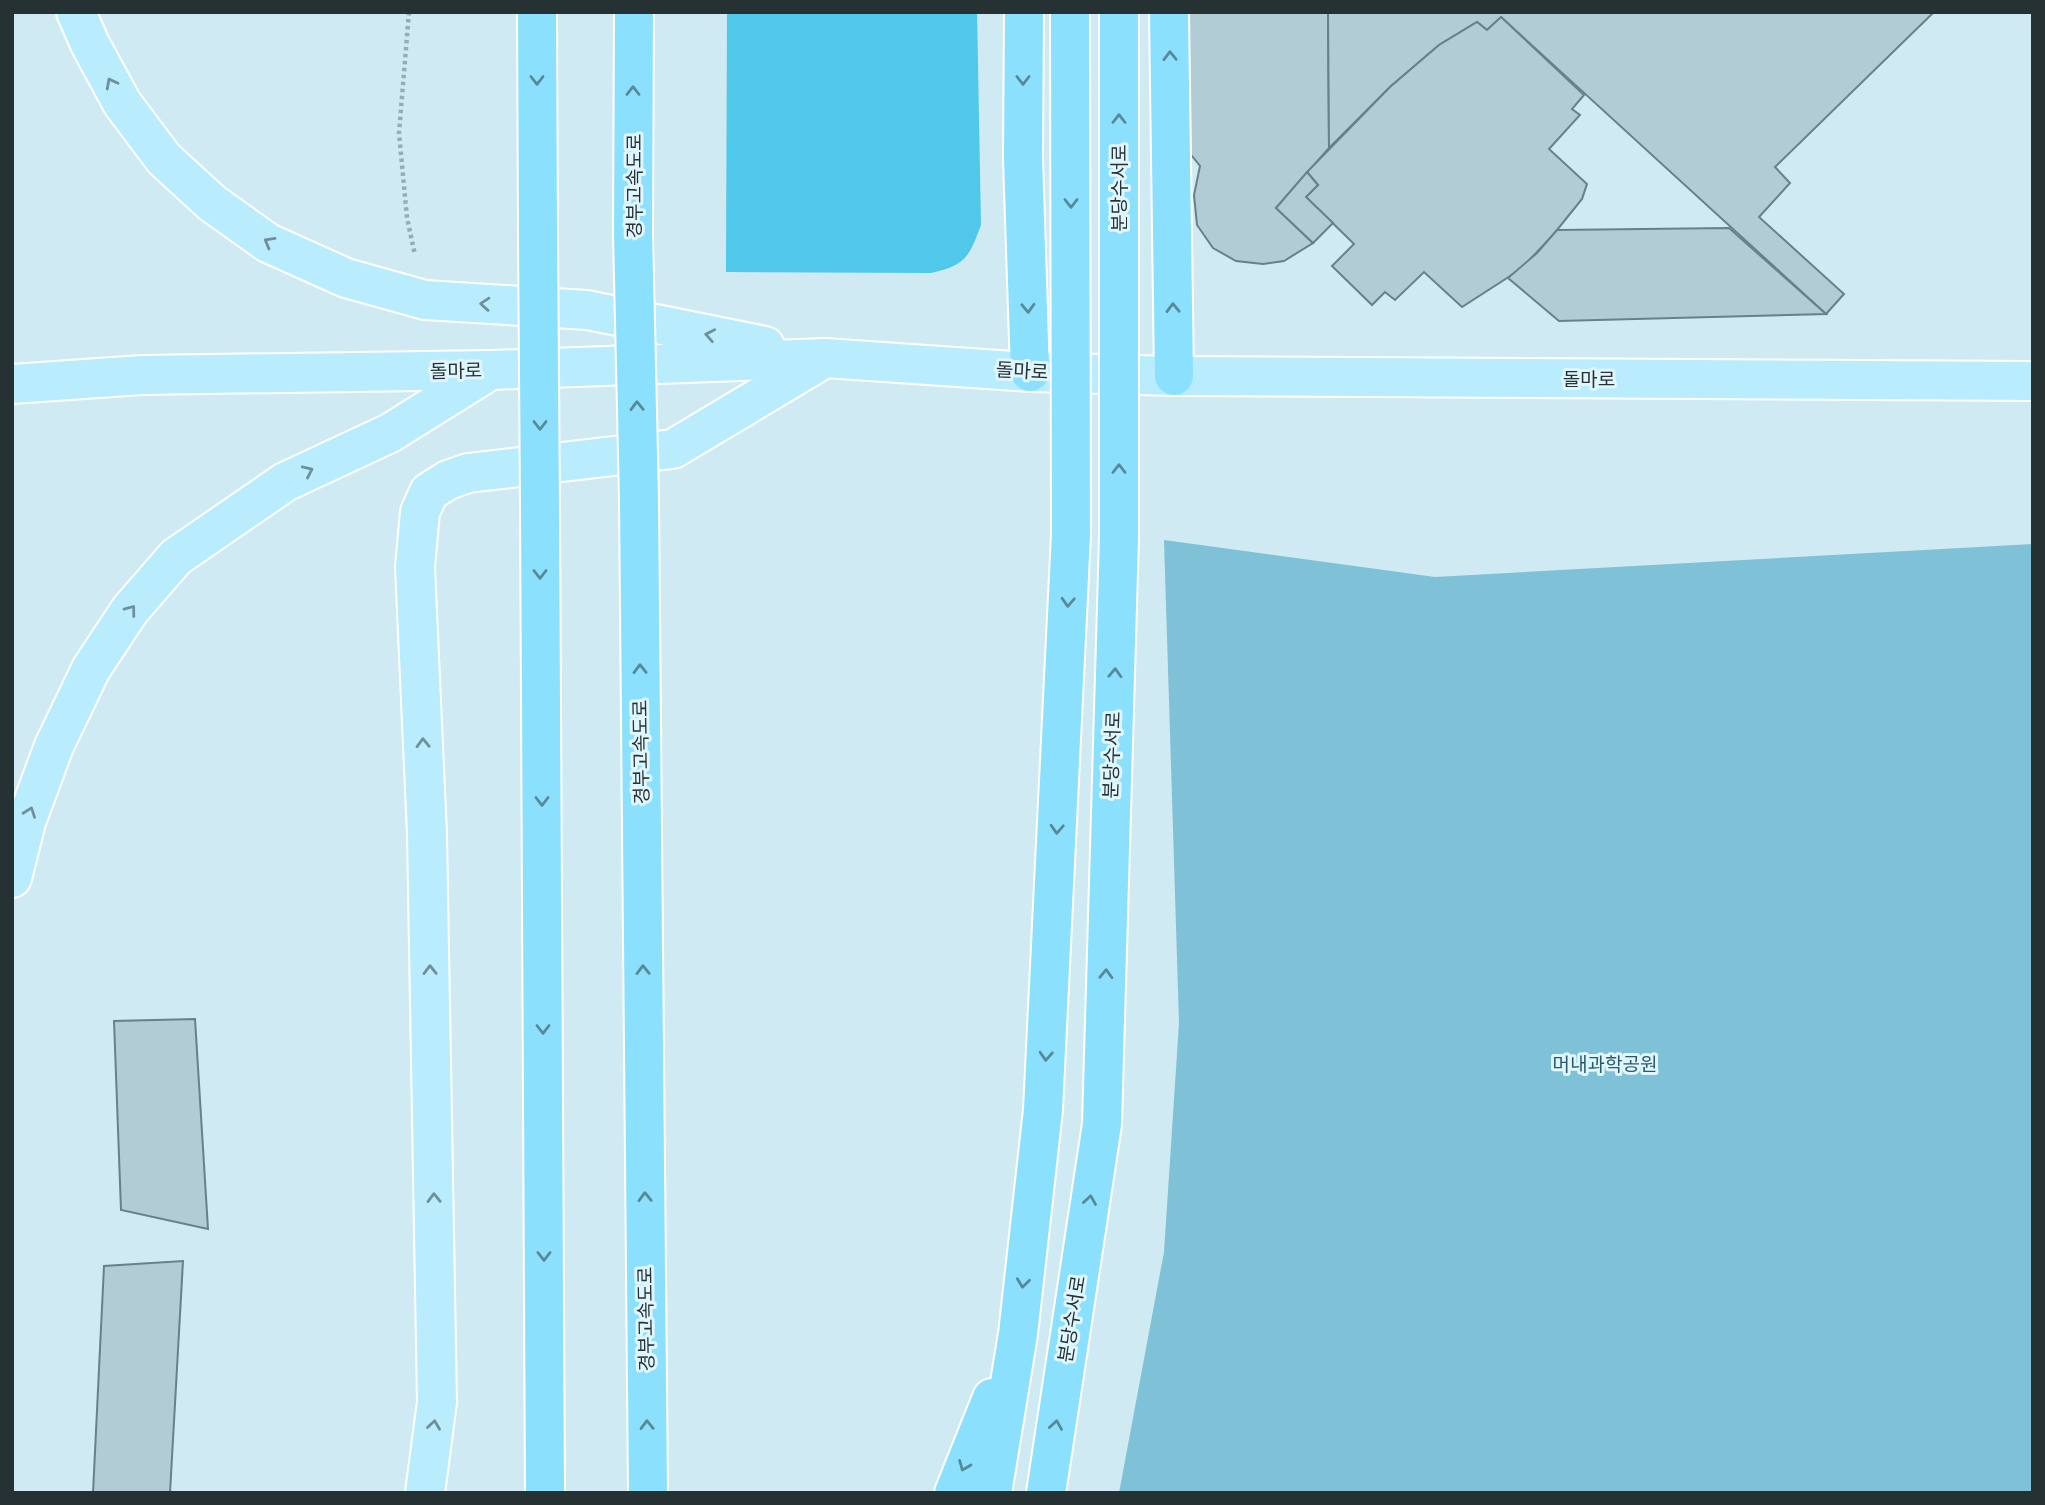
<svg xmlns="http://www.w3.org/2000/svg" width="2045" height="1505" font-family="Roboto,'Noto Sans KR',sans-serif">
	<style>
		.green { fill: #7fc1d6 }
		.forest { fill: #50c8ea }
		.building { fill: #b1ccd5; stroke: #688089; stroke-width: 2 }
		.lines { fill: none; stroke-linecap: round; stroke-linejoin: round }
		.major-casing { stroke: #fff; stroke-width: 42 }
		.highway-casing { stroke: #fff; stroke-width: 42 }
		.path { stroke: #97adb4; stroke-width: 4.5; stroke-dasharray: 3.5 3.5; stroke-linecap: butt }
		.major { stroke: #b9edfe; stroke-width: 38 }
		.highway { stroke: #8be1fd; stroke-width: 38 }
		.highway-bridge-casing { stroke: #fff; stroke-width: 42; stroke-linecap: butt }
		.highway-bridge { stroke: #8be1fd; stroke-width: 38 }
		.oneway { stroke: #588998 }
		.oneway2 { stroke: #708f99 }
		.labels { text-anchor: middle; dominant-baseline: central; stroke-width: 6; stroke-linejoin: round; paint-order: stroke }
		.street-label { font-size: 19px; fill: #263134; stroke: #e0f6fd }
		.park-label { font-size: 19px; fill: #2a5b6a; stroke: #e0f6fd }
	</style>
	<rect width="100%" height="100%" fill="#cfeaf3"/>
	<path class="green" d="M 1164,540 L 1435,577 L 2033,544 L 2033,1493 L 1119,1493 L 1164,1252 L 1179,1023 Z"/>
	<path class="forest" d="M 727,12 L 977,12 L 981,225 C 969,257 966,265 931,273 L 726,272 Z"/>
	<g class="building">
		<path d="M 1188,12 L 1328,12 L 1329,148 L 1276,208 L 1313,243 L 1284,261 L 1263,264 L 1236,261 L 1213,248 L 1197,225 L 1194,195 L 1200,166 L 1188,151 Z"/>
		<path d="M 1328,12 L 1934,12 L 1775,167 L 1790,183 L 1759,217 L 1844,294 L 1826,314 L 1501,17 L 1487,30 L 1477,22 L 1439,45 L 1390,87 L 1329,148 Z"/>
		<path d="M 1501,17 L 1584,95 L 1572,109 L 1580,115 L 1549,149 L 1587,184 L 1582,199 L 1553,235 L 1521,269 L 1462,307 L 1424,272 L 1395,300 L 1385,292 L 1372,305 L 1332,266 L 1354,244 L 1306,197 L 1318,185 L 1307,172 L 1390,87 L 1439,45 L 1477,22 L 1487,30 Z"/>
		<path d="M 1307,172 L 1318,185 L 1306,197 L 1333,223 L 1313,243 L 1276,208 Z"/>
		<path d="M 1729,228 L 1826,314 L 1559,321 L 1508,278 L 1537,253 L 1557,230 Z"/>
		<path d="M 195,1019 L 208,1229 L 121,1210 L 114,1021 Z"/>
		<path d="M 183,1261 L 170,1493 L 93,1493 L 104,1266 Z"/>
	</g>
	<g class="lines">
		<g class="major-casing">
			<g id="major">
				<path d="M 76,12 L 90,44 L 122,103 L 164,159 L 212,203 L 268,243 L 346,278 L 425,300 L 587,310 L 765,346"/>
				<path d="M 12,384 L 142,375 L 491,370 L 825,358 L 1030,372 L 1174,376 L 2033,381"/>
				<path d="M 12,878 L 26,822 L 54,746 L 91,669 L 130,610 L 176,557 L 285,482 L 390,433 L 491,370"/>
				<path d="M 425,1493 L 437,1402 L 427,834 L 415,567 L 420,512 L 429,492 L 448,480 L 468,473 L 673,449 L 820,361"/>
			</g>
		</g>
		<g class="highway-casing">
			<g id="highway">
				<path d="M 537,12 L 538,234"/>
				<path d="M 1024,12 L 1023,158 L 1030,372"/>
				<path d="M 1169,12 L 1174,376"/>
				<path d="M 633,233 L 634,12"/>
				<path d="M 639,499 L 648,1493"/>
				<path d="M 540,506 L 545,1493"/>
				<path d="M 954,1493 L 992,1398"/>
				<path d="M 992,1493 L 1018,1334 L 1043,1110 L 1071,534"/>
				<path d="M 1046,1493 L 1102,1124 L 1119,537"/>
			</g>
		</g>
		<path class="path" d="M 409,12 L 399,133 L 407,218 L 415,255"/>
		<use href="#major" class="major"/>
		<use href="#highway" class="highway"/>
		<g class="highway-bridge-casing">
			<g id="highway-bridge">
				<path d="M 1070,12 L 1071,534"/>
				<path d="M 633,233 L 639,499"/>
				<path d="M 538,234 L 540,506"/>
				<path d="M 1119,537 L 1119,12"/>
			</g>
		</g>
		<use href="#highway-bridge" class="highway-bridge"/>
	</g>
	<defs><path id="oneway-chevron" d="M-2-3.5L2.5 0L-2 3.5" fill="none" stroke-width="1.6" stroke-linecap="round" stroke-linejoin="round" transform="scale(1.75)"/></defs>
	<g class="oneway">
		<use href="#oneway-chevron" transform="translate(1170 56) rotate(-91)"/>
		<use href="#oneway-chevron" transform="translate(537 80) rotate(90)"/>
		<use href="#oneway-chevron" transform="translate(1023 80) rotate(90)"/>
		<use href="#oneway-chevron" transform="translate(633 91) rotate(-90)"/>
		<use href="#oneway-chevron" transform="translate(1119 119) rotate(-90)"/>
		<use href="#oneway-chevron" transform="translate(1071 203) rotate(90)"/>
		<use href="#oneway-chevron" transform="translate(1028 308) rotate(88)"/>
		<use href="#oneway-chevron" transform="translate(1173 308) rotate(-91)"/>
		<use href="#oneway-chevron" transform="translate(637 406) rotate(-91)"/>
		<use href="#oneway-chevron" transform="translate(540 425) rotate(90)"/>
		<use href="#oneway-chevron" transform="translate(1119 469) rotate(-90)"/>
		<use href="#oneway-chevron" transform="translate(540 574) rotate(90)"/>
		<use href="#oneway-chevron" transform="translate(1068 602) rotate(93)"/>
		<use href="#oneway-chevron" transform="translate(640 669) rotate(-91)"/>
		<use href="#oneway-chevron" transform="translate(1115 673) rotate(-88)"/>
		<use href="#oneway-chevron" transform="translate(542 801) rotate(90)"/>
		<use href="#oneway-chevron" transform="translate(1057 829) rotate(93)"/>
		<use href="#oneway-chevron" transform="translate(643 970) rotate(-91)"/>
		<use href="#oneway-chevron" transform="translate(1106 974) rotate(-88)"/>
		<use href="#oneway-chevron" transform="translate(543 1029) rotate(90)"/>
		<use href="#oneway-chevron" transform="translate(1046 1056) rotate(93)"/>
		<use href="#oneway-chevron" transform="translate(645 1197) rotate(-91)"/>
		<use href="#oneway-chevron" transform="translate(1090 1200) rotate(-81)"/>
		<use href="#oneway-chevron" transform="translate(544 1256) rotate(90)"/>
		<use href="#oneway-chevron" transform="translate(1023 1283) rotate(97)"/>
		<use href="#oneway-chevron" transform="translate(647 1425) rotate(-91)"/>
		<use href="#oneway-chevron" transform="translate(1056 1425) rotate(-81)"/>
		<use href="#oneway-chevron" transform="translate(964 1466) rotate(112)"/>
	</g>
	<g class="oneway2">
		<use href="#oneway-chevron" transform="translate(111 83) rotate(-118)"/>
		<use href="#oneway-chevron" transform="translate(269 242) rotate(-150)"/>
		<use href="#oneway-chevron" transform="translate(485 304) rotate(-176)"/>
		<use href="#oneway-chevron" transform="translate(710 335) rotate(-169)"/>
		<use href="#oneway-chevron" transform="translate(308 471) rotate(-25)"/>
		<use href="#oneway-chevron" transform="translate(131 610) rotate(-53)"/>
		<use href="#oneway-chevron" transform="translate(423 743) rotate(-92)"/>
		<use href="#oneway-chevron" transform="translate(30 812) rotate(-70)"/>
		<use href="#oneway-chevron" transform="translate(430 970) rotate(-91)"/>
		<use href="#oneway-chevron" transform="translate(434 1198) rotate(-91)"/>
		<use href="#oneway-chevron" transform="translate(434 1425) rotate(-82)"/>
	</g>
	<g class="labels">
		<g class="street-label">
			<text transform="translate(634 186) rotate(-90)">경부고속도로</text>
			<text transform="translate(1119 188) rotate(-90)">분당수서로</text>
			<text transform="translate(456 371) rotate(-1)">돌마로</text>
			<text transform="translate(1022 371) rotate(3)">돌마로</text>
			<text x="1589" y="379">돌마로</text>
			<text transform="translate(641 752) rotate(-91)">경부고속도로</text>
			<text transform="translate(1112 755) rotate(-88)">분당수서로</text>
			<text transform="translate(646 1319) rotate(-91)">경부고속도로</text>
			<text transform="translate(1072 1319) rotate(-81)">분당수서로</text>
		</g>
		<g class="park-label">
			<text x="1605" y="1064">머내과학공원</text>
		</g>
	</g>
	<rect width="2045" height="1505" fill="none" stroke="#263134" stroke-width="28"/>
</svg>
